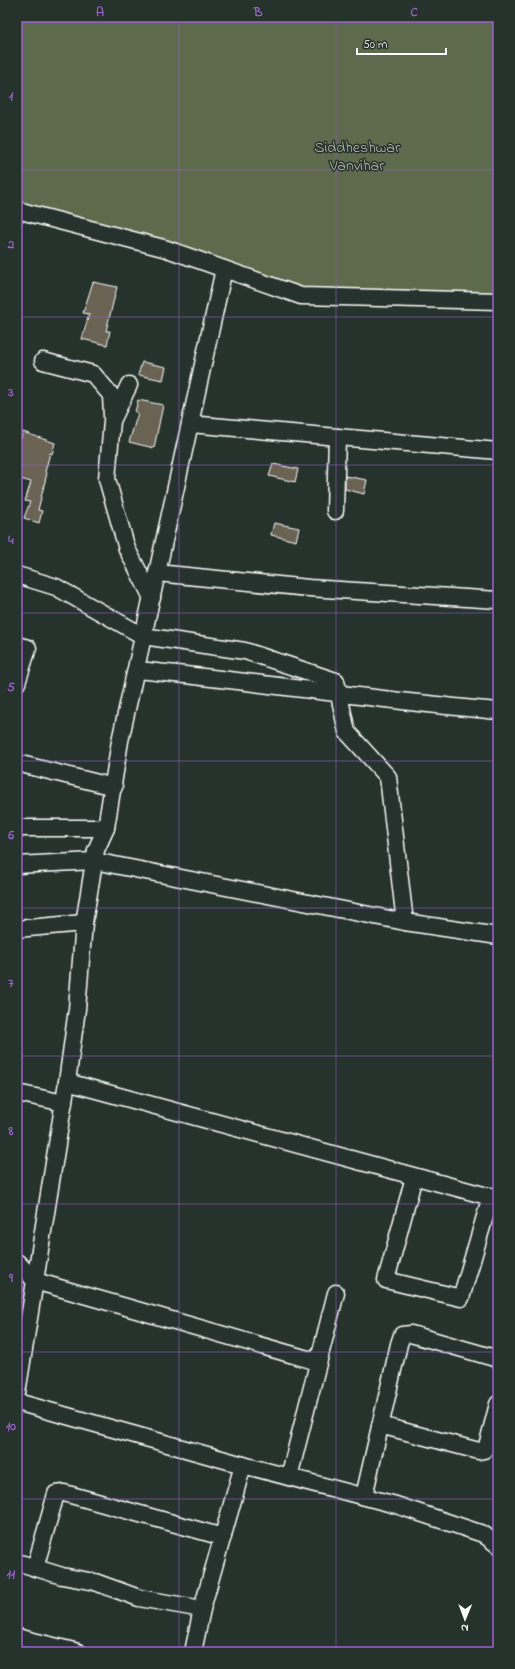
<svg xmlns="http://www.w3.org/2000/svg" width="515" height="1669" font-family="'Indie Flower',sans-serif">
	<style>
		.green { fill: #5d6a4b; stroke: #aeb4a5 }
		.building { fill: #6a6252; stroke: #fff }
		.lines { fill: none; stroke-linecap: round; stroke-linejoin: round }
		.minor-casing { stroke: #fff; stroke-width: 19 }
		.minor { stroke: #26332d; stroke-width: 16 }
		.grid { fill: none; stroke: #9c61cf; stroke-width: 1; stroke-opacity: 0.55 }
		.labels { text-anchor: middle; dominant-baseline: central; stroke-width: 3; stroke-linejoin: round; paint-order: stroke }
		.park-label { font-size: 16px; fill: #b6bcae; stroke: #26332d }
		.neatline { fill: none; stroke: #9c61cf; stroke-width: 1.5 }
		.grid-label { font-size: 13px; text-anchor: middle; font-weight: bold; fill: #9c61cf }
	</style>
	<rect width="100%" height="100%" fill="#26332d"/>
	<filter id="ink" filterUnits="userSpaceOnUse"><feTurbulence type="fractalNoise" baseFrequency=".025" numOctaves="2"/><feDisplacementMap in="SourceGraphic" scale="8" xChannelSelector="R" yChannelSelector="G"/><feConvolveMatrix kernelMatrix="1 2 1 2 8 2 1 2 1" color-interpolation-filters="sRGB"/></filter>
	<g filter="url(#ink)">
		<path class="green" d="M 17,17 L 498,17 L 498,301 L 301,296 L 17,213 Z"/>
		<g class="building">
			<path d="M 93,282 L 117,287 L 106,331 L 110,331 L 107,345 L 82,339 L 89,314 L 83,313 Z"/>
			<path d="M 142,362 L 166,367 L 163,380 L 138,375 Z"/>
			<path d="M 138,400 L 163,405 L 154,448 L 129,442 L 138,413 L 135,412 Z"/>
			<path d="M 23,432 L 55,443 L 52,454 L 50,453 L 45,472 L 47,473 L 38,510 L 42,511 L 39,523 L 24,518 L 30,502 L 25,501 L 31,482 L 17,478 L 17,449 Z"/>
			<path d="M 273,464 L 298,469 L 295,482 L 269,476 Z"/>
			<path d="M 345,476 L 367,480 L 364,494 L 345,489 Z"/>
			<path d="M 274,523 L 299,528 L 296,541 L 271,535 Z"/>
		</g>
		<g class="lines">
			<g class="minor-casing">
				<g id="minor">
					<path d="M 17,210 L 167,249 L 301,296 L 498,301"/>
					<path d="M 43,361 L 93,374 L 111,395 L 112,417"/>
					<path d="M 129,385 L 112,421 L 107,479 L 127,549 L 152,598"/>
					<path d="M 190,424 L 498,451"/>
					<path d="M 335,511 L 337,437"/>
					<path d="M 157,573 L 309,588 L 498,600"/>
					<path d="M 17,575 L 56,587 L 143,636 L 245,651 L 336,681 L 347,732 L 388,777 L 405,922"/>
					<path d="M 17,645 L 28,648 L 17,683"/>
					<path d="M 136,670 C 257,681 377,701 498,711"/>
					<path d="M 17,763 L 114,787"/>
					<path d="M 17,828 L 106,828"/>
					<path d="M 17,865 L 94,861 L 405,922 L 498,936"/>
					<path d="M 17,929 L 84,923"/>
					<path d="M 67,1082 L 498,1199"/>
					<path d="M 17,1093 L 64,1103"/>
					<path d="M 414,1177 L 386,1280 L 461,1298 L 491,1196"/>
					<path d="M 17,1262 L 35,1281 L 318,1362"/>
					<path d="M 17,1393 L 67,1082 L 77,1009 L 84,923 L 96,850 L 106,828 L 120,741 L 224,269"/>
					<path d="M 17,1402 L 243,1465 L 396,1505 L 483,1534 L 498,1545"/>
					<path d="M 380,1425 L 479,1451 L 484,1450 L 487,1446 L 498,1404"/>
					<path d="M 289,1477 L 336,1293"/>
					<path d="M 364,1496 L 399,1344 L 402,1335 L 411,1334 L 498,1359"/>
					<path d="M 17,1562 L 62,1576 L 95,1582 L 139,1598 L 202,1609"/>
					<path d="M 35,1568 L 56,1494 L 64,1493 L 223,1537"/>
					<path d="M 17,1637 L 78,1652"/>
					<path d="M 193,1652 L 202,1609 L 243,1465"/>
				</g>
			</g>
			<use href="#minor" class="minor"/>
		</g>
	</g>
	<path class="grid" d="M 179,17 L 179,1652M 336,17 L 336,1652M 17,170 L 498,170M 17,317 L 498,317M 17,465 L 498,465M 17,613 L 498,613M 17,761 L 498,761M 17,908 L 498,908M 17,1056 L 498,1056M 17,1204 L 498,1204M 17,1352 L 498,1352M 17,1499 L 498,1499"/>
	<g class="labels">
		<g class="park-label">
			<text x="357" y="148">Siddheshwar<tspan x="357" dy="18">Vanvihar</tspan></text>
		</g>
	</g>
	<rect width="515" height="1669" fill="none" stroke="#26332d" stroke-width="44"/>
	<g transform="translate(465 1619) rotate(181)" stroke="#26332d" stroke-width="3" paint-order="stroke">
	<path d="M0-3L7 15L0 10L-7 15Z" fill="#ffffff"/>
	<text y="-6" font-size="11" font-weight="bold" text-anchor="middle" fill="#ffffff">N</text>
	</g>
	<path d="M357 48v6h89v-6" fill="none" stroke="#ffffff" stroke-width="2"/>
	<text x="363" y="48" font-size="12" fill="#ffffff" stroke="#26332d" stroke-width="3" paint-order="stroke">50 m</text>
	<rect x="22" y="22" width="471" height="1625" class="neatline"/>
	<g class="grid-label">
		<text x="100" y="16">A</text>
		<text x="258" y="16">B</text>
		<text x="414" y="16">C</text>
		<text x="11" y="100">1</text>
		<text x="11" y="248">2</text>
		<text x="11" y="396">3</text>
		<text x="11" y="544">4</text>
		<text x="11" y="691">5</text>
		<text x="11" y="839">6</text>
		<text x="11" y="987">7</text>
		<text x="11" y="1135">8</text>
		<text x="11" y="1282">9</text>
		<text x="11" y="1430">10</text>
		<text x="11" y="1578">11</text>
	</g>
</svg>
